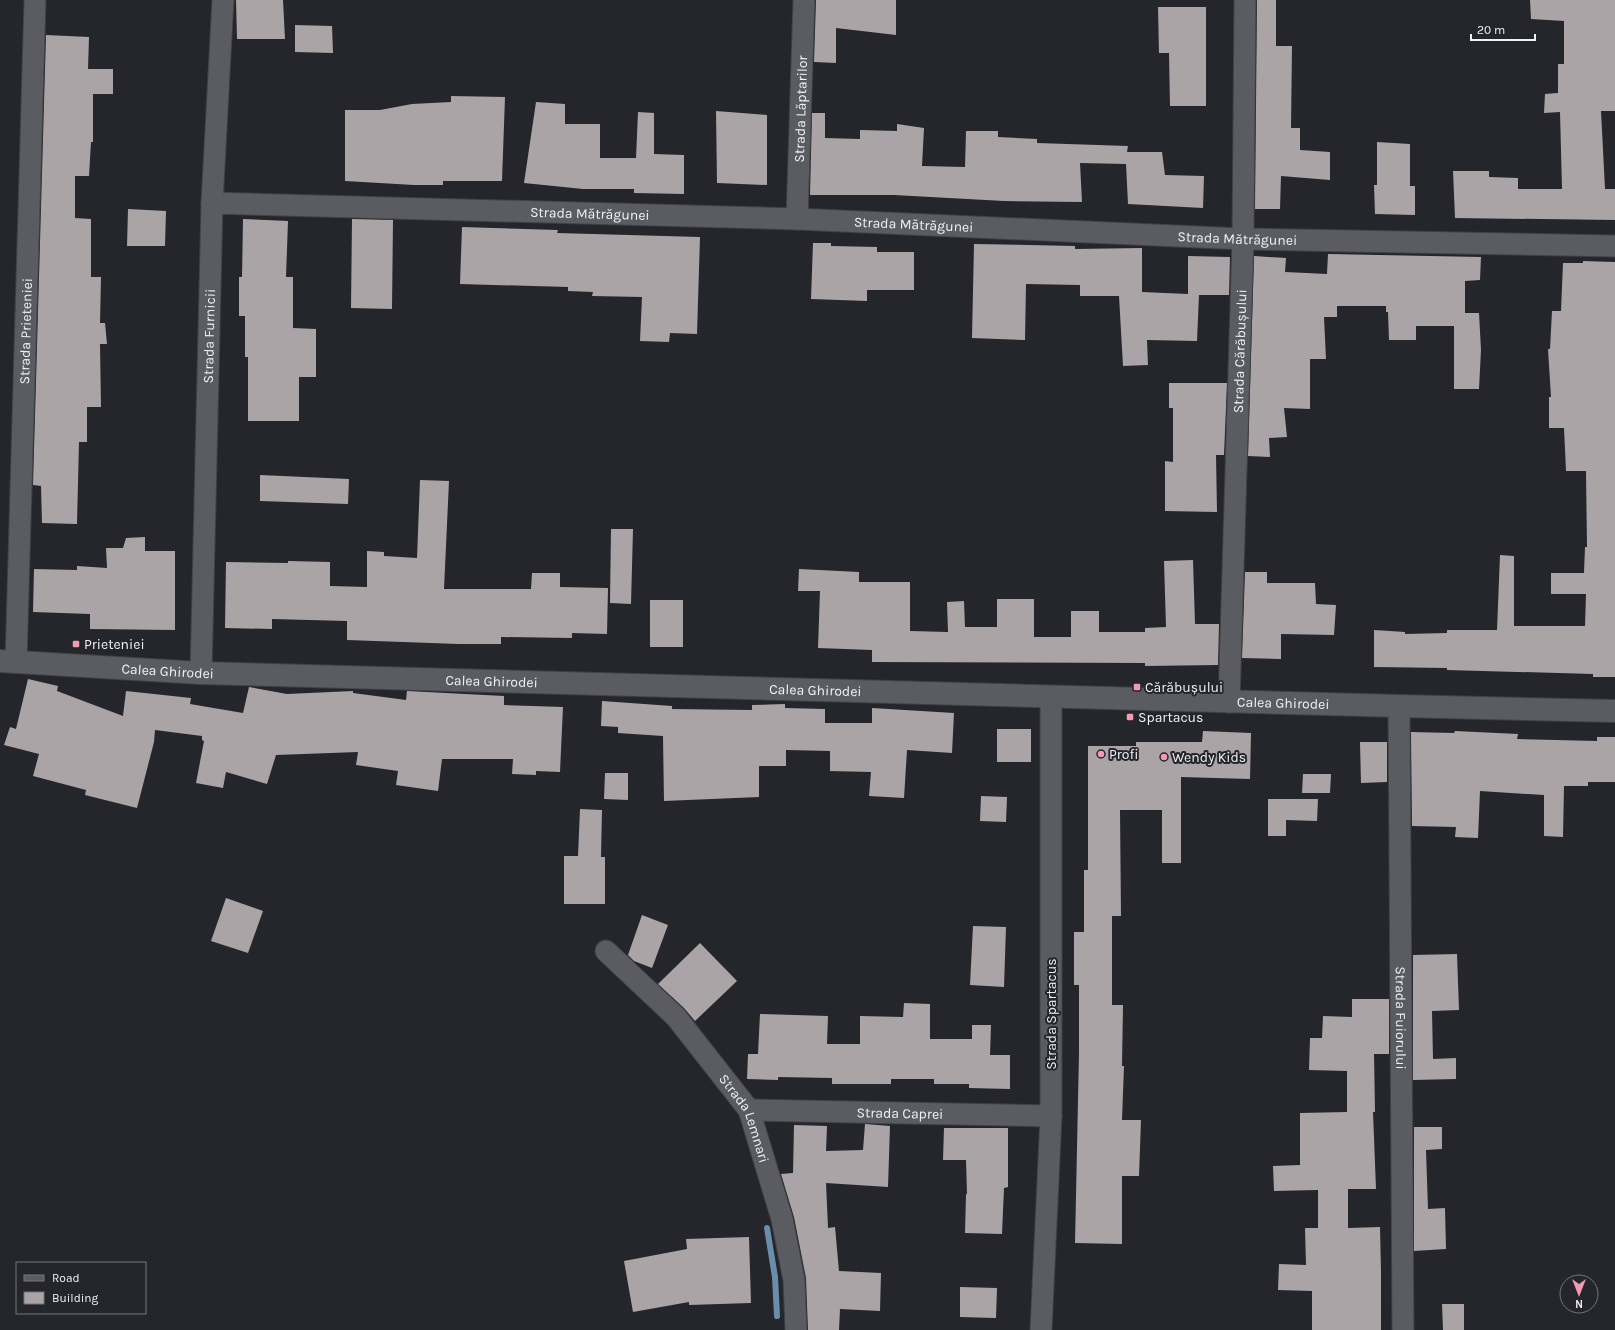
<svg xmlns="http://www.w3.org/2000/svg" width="1615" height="1330" font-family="Karla,sans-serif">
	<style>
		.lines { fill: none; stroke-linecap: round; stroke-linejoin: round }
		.stream { stroke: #6a8da9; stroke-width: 6 }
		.building { fill: #aba4a7 }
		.street-casing { stroke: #3f4145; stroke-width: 23 }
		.secondary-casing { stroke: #3f4145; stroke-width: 24 }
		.street { stroke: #5a5c62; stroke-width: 21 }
		.secondary { stroke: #5a5c62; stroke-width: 22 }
		.poi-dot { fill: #f19ab2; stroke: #24262b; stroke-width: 1.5 }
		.labels { text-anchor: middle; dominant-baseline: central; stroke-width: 4; stroke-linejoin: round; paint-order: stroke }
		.street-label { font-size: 14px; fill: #f0f1f5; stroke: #24262b }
		.poi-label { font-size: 14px; fill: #f0f1f5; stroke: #24262b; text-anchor: start }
	</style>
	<rect width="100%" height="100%" fill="#24262b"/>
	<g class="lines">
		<path class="stream" d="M 767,1228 L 775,1277 L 777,1316"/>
	</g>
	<g class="building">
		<path d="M 236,0 L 283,0 L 285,39 L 237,39 Z"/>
		<path d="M 816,0 L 896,0 L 896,35 L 836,28 L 836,63 L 814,62 Z"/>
		<path d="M 1257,0 L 1276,0 L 1276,46 L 1292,46 L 1291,128 L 1300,128 L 1300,150 L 1330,152 L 1330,180 L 1281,176 L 1280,209 L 1255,209 Z"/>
		<path d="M 1530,0 L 1615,0 L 1615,111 L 1601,111 L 1605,189 L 1615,189 L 1615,220 L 1455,218 L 1453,171 L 1489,171 L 1489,177 L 1518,178 L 1518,189 L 1562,189 L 1560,112 L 1544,113 L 1545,94 L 1558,93 L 1558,64 L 1564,64 L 1564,21 L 1531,19 Z"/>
		<path d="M 1158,7 L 1206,7 L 1206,106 L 1170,106 L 1169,53 L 1159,53 Z"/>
		<path d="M 295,25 L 332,26 L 333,53 L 295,52 Z"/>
		<path d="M 46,35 L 89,37 L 88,69 L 113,69 L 113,94 L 93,94 L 93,142 L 91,142 L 89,176 L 75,176 L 75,218 L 91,219 L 91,277 L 101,277 L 100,323 L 105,323 L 107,344 L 100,344 L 101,407 L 87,407 L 87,442 L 79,442 L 77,524 L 42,523 L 41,486 L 33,485 Z"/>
		<path d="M 451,96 L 505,97 L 502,181 L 443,181 L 443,185 L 414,185 L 345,181 L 345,110 L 380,110 L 412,104 L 451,102 Z"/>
		<path d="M 536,102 L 565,104 L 565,124 L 600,124 L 600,158 L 636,158 L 638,112 L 654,113 L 654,154 L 684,155 L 684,194 L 634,193 L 634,189 L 583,189 L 524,183 Z"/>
		<path d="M 716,111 L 767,115 L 767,185 L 717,183 Z"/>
		<path d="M 812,113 L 825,113 L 825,138 L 860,139 L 860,130 L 897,131 L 897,124 L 924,128 L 922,166 L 965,167 L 966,131 L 998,131 L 998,137 L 1037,139 L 1037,143 L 1128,146 L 1127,152 L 1162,152 L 1165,175 L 1204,176 L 1203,208 L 1128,204 L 1126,164 L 1080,163 L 1082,202 L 1004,201 L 894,195 L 810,195 Z"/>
		<path d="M 1377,142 L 1410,144 L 1410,186 L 1415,186 L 1415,215 L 1375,214 L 1374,185 L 1377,185 Z"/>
		<path d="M 128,209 L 166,211 L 165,246 L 127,246 Z"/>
		<path d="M 243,219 L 288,221 L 286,277 L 293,277 L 293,328 L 316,329 L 316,377 L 299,377 L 299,421 L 248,421 L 248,357 L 245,357 L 245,316 L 239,316 L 239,277 L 242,277 Z"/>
		<path d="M 352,219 L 393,220 L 392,309 L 351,308 Z"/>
		<path d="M 462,227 L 558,230 L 557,233 L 700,237 L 697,334 L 670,333 L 669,342 L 640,341 L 642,297 L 592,296 L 593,292 L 568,291 L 568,287 L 460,284 Z"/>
		<path d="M 813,243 L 831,243 L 831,246 L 877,247 L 877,252 L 914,252 L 914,290 L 867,290 L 867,301 L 811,299 Z"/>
		<path d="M 974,244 L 1075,246 L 1075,249 L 1142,248 L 1142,292 L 1188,294 L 1188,256 L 1230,257 L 1229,295 L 1199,295 L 1197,341 L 1147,340 L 1148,365 L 1123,366 L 1119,296 L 1080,296 L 1080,285 L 1026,284 L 1025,340 L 972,338 Z"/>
		<path d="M 1328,254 L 1481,257 L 1480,280 L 1465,281 L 1465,313 L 1479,313 L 1481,350 L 1479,389 L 1454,389 L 1454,326 L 1416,326 L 1416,340 L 1389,340 L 1388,312 L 1386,312 L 1386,306 L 1337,306 L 1337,317 L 1324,317 L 1326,359 L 1310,359 L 1310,409 L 1284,408 L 1287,437 L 1269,438 L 1270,457 L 1248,456 L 1254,256 L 1286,258 L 1285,272 L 1327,274 Z"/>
		<path d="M 1583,261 L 1615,262 L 1615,677 L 1593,677 L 1593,674 L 1447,670 L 1447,668 L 1374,667 L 1374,630 L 1405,632 L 1405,634 L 1447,633 L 1447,630 L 1497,630 L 1500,555 L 1514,556 L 1514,626 L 1585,626 L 1586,594 L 1551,594 L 1551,573 L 1584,573 L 1585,547 L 1587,547 L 1586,471 L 1566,471 L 1564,428 L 1549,428 L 1549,397 L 1551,397 L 1548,349 L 1550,349 L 1552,311 L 1561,311 L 1563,263 L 1583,263 Z"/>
		<path d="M 1169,383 L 1227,383 L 1224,455 L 1216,455 L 1217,512 L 1165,511 L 1165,461 L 1173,462 L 1173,408 L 1169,408 Z"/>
		<path d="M 260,475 L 349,479 L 348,504 L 260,501 Z"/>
		<path d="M 420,480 L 449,481 L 444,589 L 531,589 L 532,573 L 560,573 L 560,587 L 608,588 L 607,634 L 572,633 L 572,638 L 501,637 L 501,644 L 459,644 L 347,640 L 347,621 L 272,619 L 272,629 L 225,628 L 226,562 L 288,563 L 288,561 L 330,562 L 330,586 L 367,587 L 367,551 L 384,552 L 384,556 L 417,558 Z"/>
		<path d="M 611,529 L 633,529 L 631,604 L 610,603 Z"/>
		<path d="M 145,537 L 145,551 L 175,551 L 175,630 L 90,629 L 90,614 L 33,612 L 34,569 L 77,570 L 77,566 L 107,568 L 106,548 L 123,548 L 126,538 Z"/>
		<path d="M 1193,560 L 1195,624 L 1219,624 L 1218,665 L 1145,666 L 1145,663 L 872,662 L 872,650 L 818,648 L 820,591 L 798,591 L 799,569 L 859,572 L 859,582 L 910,582 L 910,631 L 948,632 L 947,602 L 964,601 L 965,627 L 997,627 L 997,599 L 1034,599 L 1034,637 L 1071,637 L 1071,611 L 1099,611 L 1099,632 L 1145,632 L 1145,628 L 1166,627 L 1164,561 Z"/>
		<path d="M 1245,572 L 1267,572 L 1267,583 L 1315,583 L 1316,604 L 1336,605 L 1334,635 L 1281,634 L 1281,659 L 1242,658 Z"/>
		<rect x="650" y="600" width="33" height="47"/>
		<path d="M 28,679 L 58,686 L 57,691 L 123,716 L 126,691 L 191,698 L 190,704 L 243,713 L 249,687 L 287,694 L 353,691 L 353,693 L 406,700 L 407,691 L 504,696 L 504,705 L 563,707 L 560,772 L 536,771 L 536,775 L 512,774 L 513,759 L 442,759 L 438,791 L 396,785 L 398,771 L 356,765 L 358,752 L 276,755 L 267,784 L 226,772 L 223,788 L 196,783 L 204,741 L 202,740 L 202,736 L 155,730 L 154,742 L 137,808 L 85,795 L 86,790 L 33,776 L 39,754 L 4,745 L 10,727 L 16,729 Z"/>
		<path d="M 602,701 L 672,706 L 672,709 L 752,710 L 752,705 L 785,704 L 785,708 L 825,709 L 825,723 L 872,723 L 872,708 L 954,713 L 952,753 L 907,750 L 904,798 L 869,796 L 871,772 L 830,771 L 830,751 L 786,750 L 786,766 L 759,766 L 759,797 L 664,801 L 663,736 L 618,733 L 618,727 L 601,726 Z"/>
		<rect x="997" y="729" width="34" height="33"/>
		<path d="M 1203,731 L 1251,733 L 1250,779 L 1181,777 L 1181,863 L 1162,863 L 1162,810 L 1120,810 L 1121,916 L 1112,916 L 1112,1005 L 1123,1005 L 1122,1066 L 1124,1066 L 1122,1120 L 1141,1120 L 1139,1176 L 1122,1176 L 1122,1244 L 1075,1243 L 1079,1053 L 1079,985 L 1074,985 L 1074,932 L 1084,932 L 1084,870 L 1088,870 L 1088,746 L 1136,746 L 1136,742 L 1202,742 Z"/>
		<path d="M 1455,731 L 1518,734 L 1517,739 L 1597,741 L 1597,737 L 1615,737 L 1615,782 L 1588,782 L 1588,786 L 1564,786 L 1563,837 L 1544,836 L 1544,795 L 1480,791 L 1478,838 L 1455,837 L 1456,827 L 1412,826 L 1411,732 L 1454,733 Z"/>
		<path d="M 1360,742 L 1387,742 L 1387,782 L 1361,783 Z"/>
		<path d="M 605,773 L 628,773 L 628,800 L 604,799 Z"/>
		<path d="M 1303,774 L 1331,774 L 1330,793 L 1302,793 Z"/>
		<path d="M 981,796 L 1007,797 L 1006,822 L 980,821 Z"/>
		<path d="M 1268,799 L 1318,799 L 1317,821 L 1286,820 L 1286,836 L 1268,836 Z"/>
		<path d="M 580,809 L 602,810 L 601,857 L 605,857 L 605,904 L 564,904 L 564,856 L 578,856 Z"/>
		<path d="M 226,898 L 263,911 L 248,953 L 211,941 Z"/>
		<path d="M 642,915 L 668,925 L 652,968 L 634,961 L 628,955 Z"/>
		<path d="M 973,926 L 1006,927 L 1004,987 L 970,985 Z"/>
		<path d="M 700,943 L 737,981 L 695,1021 L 684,1008 L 658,984 Z"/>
		<path d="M 1457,954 L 1459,1010 L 1432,1011 L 1433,1059 L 1456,1058 L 1456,1079 L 1413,1080 L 1413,955 Z"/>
		<path d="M 1352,999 L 1389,999 L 1389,1054 L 1374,1054 L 1375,1112 L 1373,1112 L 1376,1189 L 1348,1189 L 1348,1228 L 1380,1227 L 1381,1272 L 1381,1330 L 1312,1330 L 1312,1291 L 1278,1290 L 1279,1264 L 1306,1265 L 1305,1228 L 1318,1228 L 1318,1190 L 1274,1191 L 1273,1166 L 1300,1165 L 1300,1113 L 1347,1112 L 1347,1071 L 1309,1070 L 1310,1038 L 1322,1038 L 1323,1016 L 1352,1017 Z"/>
		<path d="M 904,1003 L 930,1004 L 930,1039 L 972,1039 L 972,1025 L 991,1025 L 990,1055 L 1010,1055 L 1010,1089 L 969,1088 L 969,1084 L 934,1084 L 934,1079 L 891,1079 L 891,1084 L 832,1084 L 832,1078 L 778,1077 L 778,1080 L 747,1079 L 748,1054 L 758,1054 L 760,1014 L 828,1016 L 827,1044 L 860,1044 L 860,1016 L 903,1017 Z"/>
		<path d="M 865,1124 L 890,1126 L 888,1187 L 826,1183 L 828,1228 L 835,1227 L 839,1271 L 881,1273 L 880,1311 L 840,1309 L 839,1330 L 808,1330 L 806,1278 L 794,1217 L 781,1174 L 793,1173 L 794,1125 L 827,1126 L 826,1151 L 863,1150 Z"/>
		<path d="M 1414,1127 L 1442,1127 L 1442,1149 L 1426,1150 L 1428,1209 L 1445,1208 L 1446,1249 L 1414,1251 Z"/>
		<path d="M 944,1128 L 1008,1128 L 1008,1187 L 1004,1188 L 1002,1234 L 965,1233 L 966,1194 L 967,1194 L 966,1160 L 943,1160 Z"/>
		<path d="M 749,1237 L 751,1303 L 689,1305 L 689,1302 L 633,1312 L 624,1261 L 687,1249 L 686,1239 Z"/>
		<path d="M 960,1287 L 997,1288 L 996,1318 L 960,1317 Z"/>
		<path d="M 1442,1304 L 1464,1304 L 1464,1330 L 1443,1330 Z"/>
	</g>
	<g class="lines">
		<g class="street-casing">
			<g id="street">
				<path id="s1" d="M 212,203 L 797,219 L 1243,239 L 1615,246"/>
				<path id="s2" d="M 797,219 L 804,0"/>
				<path id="s3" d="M 16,662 L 35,0"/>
				<path id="s4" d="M 201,673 L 212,203 L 223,0"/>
				<path id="s5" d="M 1229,702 L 1243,239 L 1245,0"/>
				<path id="s6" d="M 1399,706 L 1403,1330"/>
				<path id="s7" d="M 606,951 L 676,1017 L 749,1110 L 782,1219 L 794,1280 L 796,1330"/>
				<path id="s8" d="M 749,1110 L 1051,1116"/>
				<path d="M 1041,1330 L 1051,1116 L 1051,697"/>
			</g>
		</g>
		<g class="secondary-casing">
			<g id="secondary">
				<path id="s9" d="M 0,661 L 201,673 L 1399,706 L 1615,711"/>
			</g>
		</g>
		<use href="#street" class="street"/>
		<use href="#secondary" class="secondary"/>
	</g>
	<g class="poi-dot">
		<rect x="72" y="640" width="8" height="8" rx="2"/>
		<rect x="1133" y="683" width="8" height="8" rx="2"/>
		<rect x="1126" y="713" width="8" height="8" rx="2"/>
		<circle cx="1101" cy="754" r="4"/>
		<circle cx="1164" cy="757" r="4"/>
	</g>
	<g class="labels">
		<g class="street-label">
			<text stroke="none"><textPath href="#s2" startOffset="110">Strada Lăptarilor</textPath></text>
			<text stroke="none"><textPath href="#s1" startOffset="378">Strada Mătrăgunei</textPath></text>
			<text stroke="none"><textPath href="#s1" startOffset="702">Strada Mătrăgunei</textPath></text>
			<text stroke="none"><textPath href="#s1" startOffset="1026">Strada Mătrăgunei</textPath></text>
			<text stroke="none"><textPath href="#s3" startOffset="331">Strada Prieteniei</textPath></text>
			<text stroke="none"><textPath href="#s4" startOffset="337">Strada Furnicii</textPath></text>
			<text stroke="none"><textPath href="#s5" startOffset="351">Strada Cărăbușului</textPath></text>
			<text stroke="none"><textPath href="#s9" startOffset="168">Calea Ghirodei</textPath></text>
			<text stroke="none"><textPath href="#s9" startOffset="492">Calea Ghirodei</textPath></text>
			<text stroke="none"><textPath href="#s9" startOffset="816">Calea Ghirodei</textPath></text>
			<text stroke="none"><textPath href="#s9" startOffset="1284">Calea Ghirodei</textPath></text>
			<text transform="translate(1051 1014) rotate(-90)">Strada Spartacus</text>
			<text stroke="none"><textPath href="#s6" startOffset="312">Strada Fuiorului</textPath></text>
			<text stroke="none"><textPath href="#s8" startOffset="151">Strada Caprei</textPath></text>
			<text stroke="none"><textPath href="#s7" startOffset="220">Strada Lemnari</textPath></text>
		</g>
		<g class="poi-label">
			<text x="84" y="644">Prieteniei</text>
			<text x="1145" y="687">Cărăbușului</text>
			<text x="1138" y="717">Spartacus</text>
			<text x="1109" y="754">Profi</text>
			<text x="1172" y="757">Wendy Kids</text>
		</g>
	</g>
	<rect x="16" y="1262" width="130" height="52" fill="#24262b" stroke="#76777c"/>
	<rect x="24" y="1275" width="20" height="6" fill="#5a5c62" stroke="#76777c"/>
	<text x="52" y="1282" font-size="12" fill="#f0f1f5">Road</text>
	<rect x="24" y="1292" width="20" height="12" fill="#aba4a7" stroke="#76777c"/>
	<text x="52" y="1302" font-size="12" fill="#f0f1f5">Building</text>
	<g transform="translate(1579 1294) rotate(180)"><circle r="19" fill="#24262b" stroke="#76777c"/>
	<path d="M0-3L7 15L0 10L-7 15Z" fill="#f19ab2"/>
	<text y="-6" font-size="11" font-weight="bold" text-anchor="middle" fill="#f0f1f5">N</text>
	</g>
	<path d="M1471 34v6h64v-6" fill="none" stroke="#f0f1f5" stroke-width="2"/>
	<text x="1477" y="34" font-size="12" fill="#f0f1f5" stroke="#24262b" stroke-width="3" paint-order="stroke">20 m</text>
</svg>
